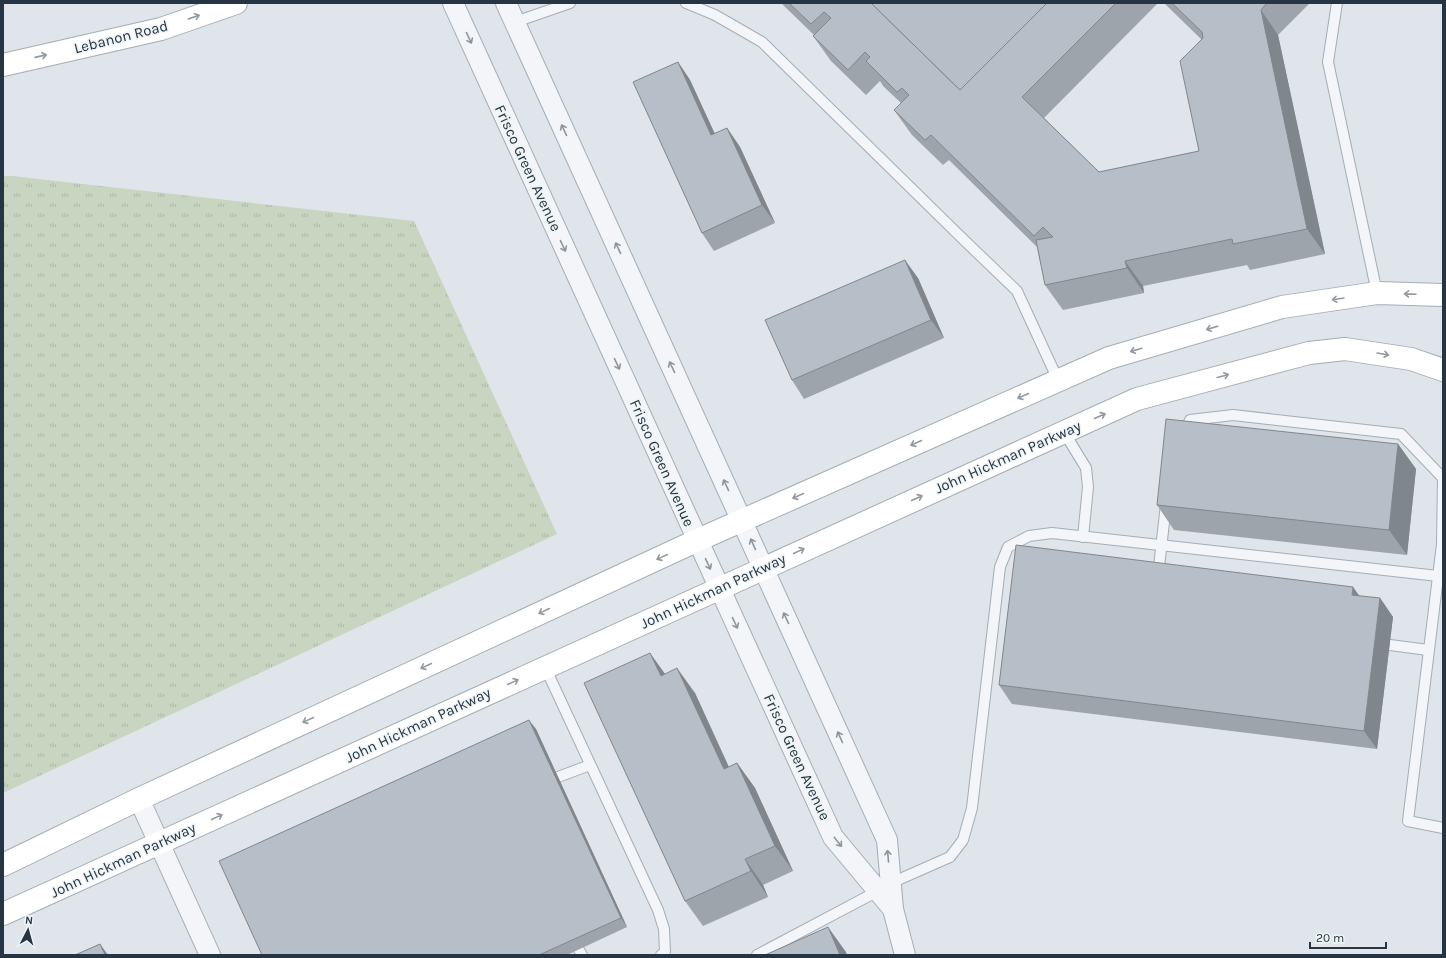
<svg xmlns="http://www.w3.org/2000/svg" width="1446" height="958" font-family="Karla,sans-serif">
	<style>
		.grass { fill: url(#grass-tufts) }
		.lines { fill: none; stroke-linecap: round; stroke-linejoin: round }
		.lane-casing { stroke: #a4adb5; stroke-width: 12 }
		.street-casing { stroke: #a4adb5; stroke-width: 22 }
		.secondary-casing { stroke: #a4adb5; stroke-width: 24 }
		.lane { stroke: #f3f5f8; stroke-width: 10 }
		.street { stroke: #f3f5f8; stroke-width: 20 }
		.secondary { stroke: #fff; stroke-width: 22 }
		.wall { fill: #9da4ac }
		.shaded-wall { fill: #7f868c }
		.building { fill: #b6bfc8; stroke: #7f868c }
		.oneway { stroke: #929aa1 }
		.oneway2 { stroke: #8c959e }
		.labels { text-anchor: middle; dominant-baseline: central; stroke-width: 3; stroke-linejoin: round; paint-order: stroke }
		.street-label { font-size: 15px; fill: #263543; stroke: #eff4f7 }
	</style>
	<defs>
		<pattern id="grass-tufts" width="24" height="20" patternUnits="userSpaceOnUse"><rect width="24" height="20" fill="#c8d5c0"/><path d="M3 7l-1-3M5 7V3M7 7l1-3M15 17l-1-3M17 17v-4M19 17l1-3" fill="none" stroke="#acb7a6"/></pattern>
	</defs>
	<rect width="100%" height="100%" fill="#dfe5ea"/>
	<path class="grass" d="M 3,176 L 11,176 L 414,221 L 557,534 L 3,793 Z"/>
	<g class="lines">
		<g class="lane-casing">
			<g id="lane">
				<path d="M 686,3 L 715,15 L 762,42 L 965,241 L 1017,291 L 1058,380"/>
				<path d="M 1337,3 L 1328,62 L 1377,293"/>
				<path d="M 515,22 L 570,3"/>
				<path d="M 1064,432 L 1086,468 L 1088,487 L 1083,537"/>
				<path d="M 1184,433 L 1190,420 L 1233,415 L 1401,434 L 1443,478 L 1442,544 L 1408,821 L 1443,828"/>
				<path d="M 1158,576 L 1166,504"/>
				<path d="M 1390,645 L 1428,650"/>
				<path d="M 545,667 L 658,910 L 664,929 L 665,952 L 661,955"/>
				<path d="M 558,777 L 590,765"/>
				<path d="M 891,883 L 950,857 L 963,840 L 972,808 L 1000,567 L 1008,547 L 1029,536 L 1052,533 L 1438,576"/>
				<path d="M 579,950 L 582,955"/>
				<path d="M 757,955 L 878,891"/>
			</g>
		</g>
		<g class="street-casing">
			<g id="street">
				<path d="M 453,3 L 833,837 L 893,909"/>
				<path d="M 506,3 L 887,840 L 893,909 L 905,955"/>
				<path d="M 139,799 L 210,955"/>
			</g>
		</g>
		<g class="secondary-casing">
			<g id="secondary">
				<path d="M 3,65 L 161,29 L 236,3"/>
				<path d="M 3,865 L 139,799 L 698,540 L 1109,358 L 1282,307 L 1377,293 L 1443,295"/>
				<path d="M 3,914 L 1137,399 L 1309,353 L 1345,349 L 1411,359 L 1443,370"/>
			</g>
		</g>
		<use href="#lane" class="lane"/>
		<use href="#street" class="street"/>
		<use href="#secondary" class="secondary"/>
	</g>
	<g class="wall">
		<path d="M 781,3 L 1158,3 L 1044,118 L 1099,172 L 1199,151 L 1201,39 L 1164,3 L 1310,3 L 1278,35 L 1325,254 L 1250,270 L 1247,265 L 1143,286 L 1144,293 L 1063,310 L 1045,285 L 1037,247 L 949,160 L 943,165 L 912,135 L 894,110 L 901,103 L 883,86 L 880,81 L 866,95 L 831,61 L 813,36 L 814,35 Z"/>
		<path d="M 678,62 L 690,80 L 715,134 L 727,128 L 740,147 L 775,223 L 714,251 L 702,233 Z"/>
		<path d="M 918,278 L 944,338 L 804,399 L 792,380 Z"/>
		<path d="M 1398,444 L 1416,469 L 1407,555 L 1174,530 L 1157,505 Z"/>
		<path d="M 1360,596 L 1380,598 L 1393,617 L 1377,749 L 1012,704 L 999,685 Z"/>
		<path d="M 665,674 L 695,693 L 729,767 L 737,763 L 755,788 L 793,871 L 763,885 L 768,897 L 703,926 L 685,901 Z"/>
		<path d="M 536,729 L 627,927 L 567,955 L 262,955 Z"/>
	</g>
	<g class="shaded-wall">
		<path d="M 1261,10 L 1278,35 L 1325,254 L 1307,229 Z"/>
		<path d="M 678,62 L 690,80 L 724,154 L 711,135 Z"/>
		<path d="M 727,128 L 740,147 L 775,223 L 762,205 Z"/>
		<path d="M 905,260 L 918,278 L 944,338 L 931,320 Z"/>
		<path d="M 1125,261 L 1143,286 L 1144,293 L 1127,268 Z"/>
		<path d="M 1398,444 L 1416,469 L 1407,555 L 1389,530 Z"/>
		<path d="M 1353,587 L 1366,605 L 1352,595 Z"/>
		<path d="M 1380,598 L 1393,617 L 1377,749 L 1364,731 Z"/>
		<path d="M 650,653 L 668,678 L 661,676 Z"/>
		<path d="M 677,668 L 695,693 L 741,794 L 724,769 Z"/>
		<path d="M 529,720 L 536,729 L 627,927 L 621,918 Z"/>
		<path d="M 737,763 L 755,788 L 793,871 L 775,846 Z"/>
		<path d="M 745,859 L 763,885 L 768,897 L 751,871 Z"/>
		<path d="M 828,927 L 846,952 L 847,955 L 840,955 Z"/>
		<path d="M 100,944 L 108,955 L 105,955 Z"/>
	</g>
	<g class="building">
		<path d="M 789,3 L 871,3 L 960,90 L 1047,3 L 1116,3 L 1022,97 L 1099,172 L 1199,151 L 1180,61 L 1203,38 L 1202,32 L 1172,3 L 1267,3 L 1261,10 L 1307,229 L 1233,244 L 1232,239 L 1125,261 L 1127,268 L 1045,285 L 1036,240 L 1053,237 L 1043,227 L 1034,236 L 931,135 L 925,140 L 894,110 L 909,95 L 902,88 L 897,92 L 866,61 L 870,57 L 865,52 L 848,70 L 813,36 L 831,18 L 824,12 L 811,24 Z"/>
		<path d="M 871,3 L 1047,3 L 960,90 Z"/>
		<path d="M 678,62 L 711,135 L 727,128 L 762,205 L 702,233 L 633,82 Z"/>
		<path d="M 905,260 L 931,320 L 792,380 L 765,320 Z"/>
		<path d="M 1166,419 L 1398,444 L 1389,530 L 1157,505 Z"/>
		<path d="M 1016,545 L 1353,587 L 1352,595 L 1380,598 L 1364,731 L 999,685 Z"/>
		<path d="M 650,653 L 661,676 L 677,668 L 724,769 L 737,763 L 775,846 L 745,859 L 751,871 L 685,901 L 584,683 Z"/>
		<path d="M 529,720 L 621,918 L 539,955 L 262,955 L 219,861 Z"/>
		<path d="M 828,927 L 840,955 L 765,955 Z"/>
		<path d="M 100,944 L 105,955 L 75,955 Z"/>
	</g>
	<defs><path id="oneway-shaft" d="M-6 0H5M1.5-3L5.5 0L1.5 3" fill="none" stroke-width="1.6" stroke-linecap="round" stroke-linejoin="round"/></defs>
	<g class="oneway">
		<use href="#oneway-shaft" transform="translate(194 17) rotate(-19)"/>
		<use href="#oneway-shaft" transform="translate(41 56) rotate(-13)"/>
		<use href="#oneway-shaft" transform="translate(1410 294) rotate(-178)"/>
		<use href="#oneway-shaft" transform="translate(1338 299) rotate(171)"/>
		<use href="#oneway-shaft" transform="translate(1212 328) rotate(164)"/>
		<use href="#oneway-shaft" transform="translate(1136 350) rotate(164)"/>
		<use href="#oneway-shaft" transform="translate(1383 354) rotate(10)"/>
		<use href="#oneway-shaft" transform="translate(1223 376) rotate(-15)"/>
		<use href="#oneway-shaft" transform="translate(1023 396) rotate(156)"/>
		<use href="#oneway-shaft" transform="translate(1100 416) rotate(-24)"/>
		<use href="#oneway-shaft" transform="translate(916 443) rotate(156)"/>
		<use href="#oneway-shaft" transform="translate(798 496) rotate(156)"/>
		<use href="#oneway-shaft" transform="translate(917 498) rotate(-24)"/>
		<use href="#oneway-shaft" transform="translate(799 551) rotate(-25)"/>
		<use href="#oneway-shaft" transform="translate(662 557) rotate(155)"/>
		<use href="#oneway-shaft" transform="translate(544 611) rotate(155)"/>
		<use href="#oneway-shaft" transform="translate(426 666) rotate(155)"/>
		<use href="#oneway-shaft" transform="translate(513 682) rotate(-25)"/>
		<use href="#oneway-shaft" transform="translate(308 720) rotate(155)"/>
		<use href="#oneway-shaft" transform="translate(217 817) rotate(-25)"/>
	</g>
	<g class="oneway2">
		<use href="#oneway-shaft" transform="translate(469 38) rotate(65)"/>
		<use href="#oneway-shaft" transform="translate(564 130) rotate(-115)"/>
		<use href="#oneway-shaft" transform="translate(563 246) rotate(65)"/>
		<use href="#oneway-shaft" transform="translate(618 248) rotate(-115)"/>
		<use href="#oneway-shaft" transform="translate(617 364) rotate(65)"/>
		<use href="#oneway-shaft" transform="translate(672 367) rotate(-115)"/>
		<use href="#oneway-shaft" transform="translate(726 485) rotate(-115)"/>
		<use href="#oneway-shaft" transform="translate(753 544) rotate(-114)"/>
		<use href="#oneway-shaft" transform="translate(708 564) rotate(65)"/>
		<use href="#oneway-shaft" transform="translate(786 618) rotate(-115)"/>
		<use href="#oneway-shaft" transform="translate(735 623) rotate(65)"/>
		<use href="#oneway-shaft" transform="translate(840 737) rotate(-114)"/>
		<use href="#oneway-shaft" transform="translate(838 842) rotate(51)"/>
		<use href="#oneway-shaft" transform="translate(888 856) rotate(-95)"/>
	</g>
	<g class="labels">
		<g class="street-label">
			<text transform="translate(121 37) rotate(-14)">Lebanon Road</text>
			<text transform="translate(528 168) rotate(65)">Frisco Green Avenue</text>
			<text transform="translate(1008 457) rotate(-24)">John Hickman Parkway</text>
			<text transform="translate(662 463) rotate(66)">Frisco Green Avenue</text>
			<text transform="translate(713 591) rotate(-25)">John Hickman Parkway</text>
			<text transform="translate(418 725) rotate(-25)">John Hickman Parkway</text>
			<text transform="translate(797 757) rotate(65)">Frisco Green Avenue</text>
			<text transform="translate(123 860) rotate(-25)">John Hickman Parkway</text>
		</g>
	</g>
	<rect width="1446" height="958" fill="none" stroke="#263543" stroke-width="8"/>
	<g transform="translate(28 930) rotate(6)" stroke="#eff4f7" stroke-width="3" paint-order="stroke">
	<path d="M0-3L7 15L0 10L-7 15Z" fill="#263543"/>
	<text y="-6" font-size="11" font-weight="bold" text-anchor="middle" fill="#263543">N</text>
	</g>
	<path d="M1310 942v6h76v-6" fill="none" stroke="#263543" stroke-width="2"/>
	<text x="1316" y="942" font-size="12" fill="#263543" stroke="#eff4f7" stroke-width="3" paint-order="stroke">20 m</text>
</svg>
